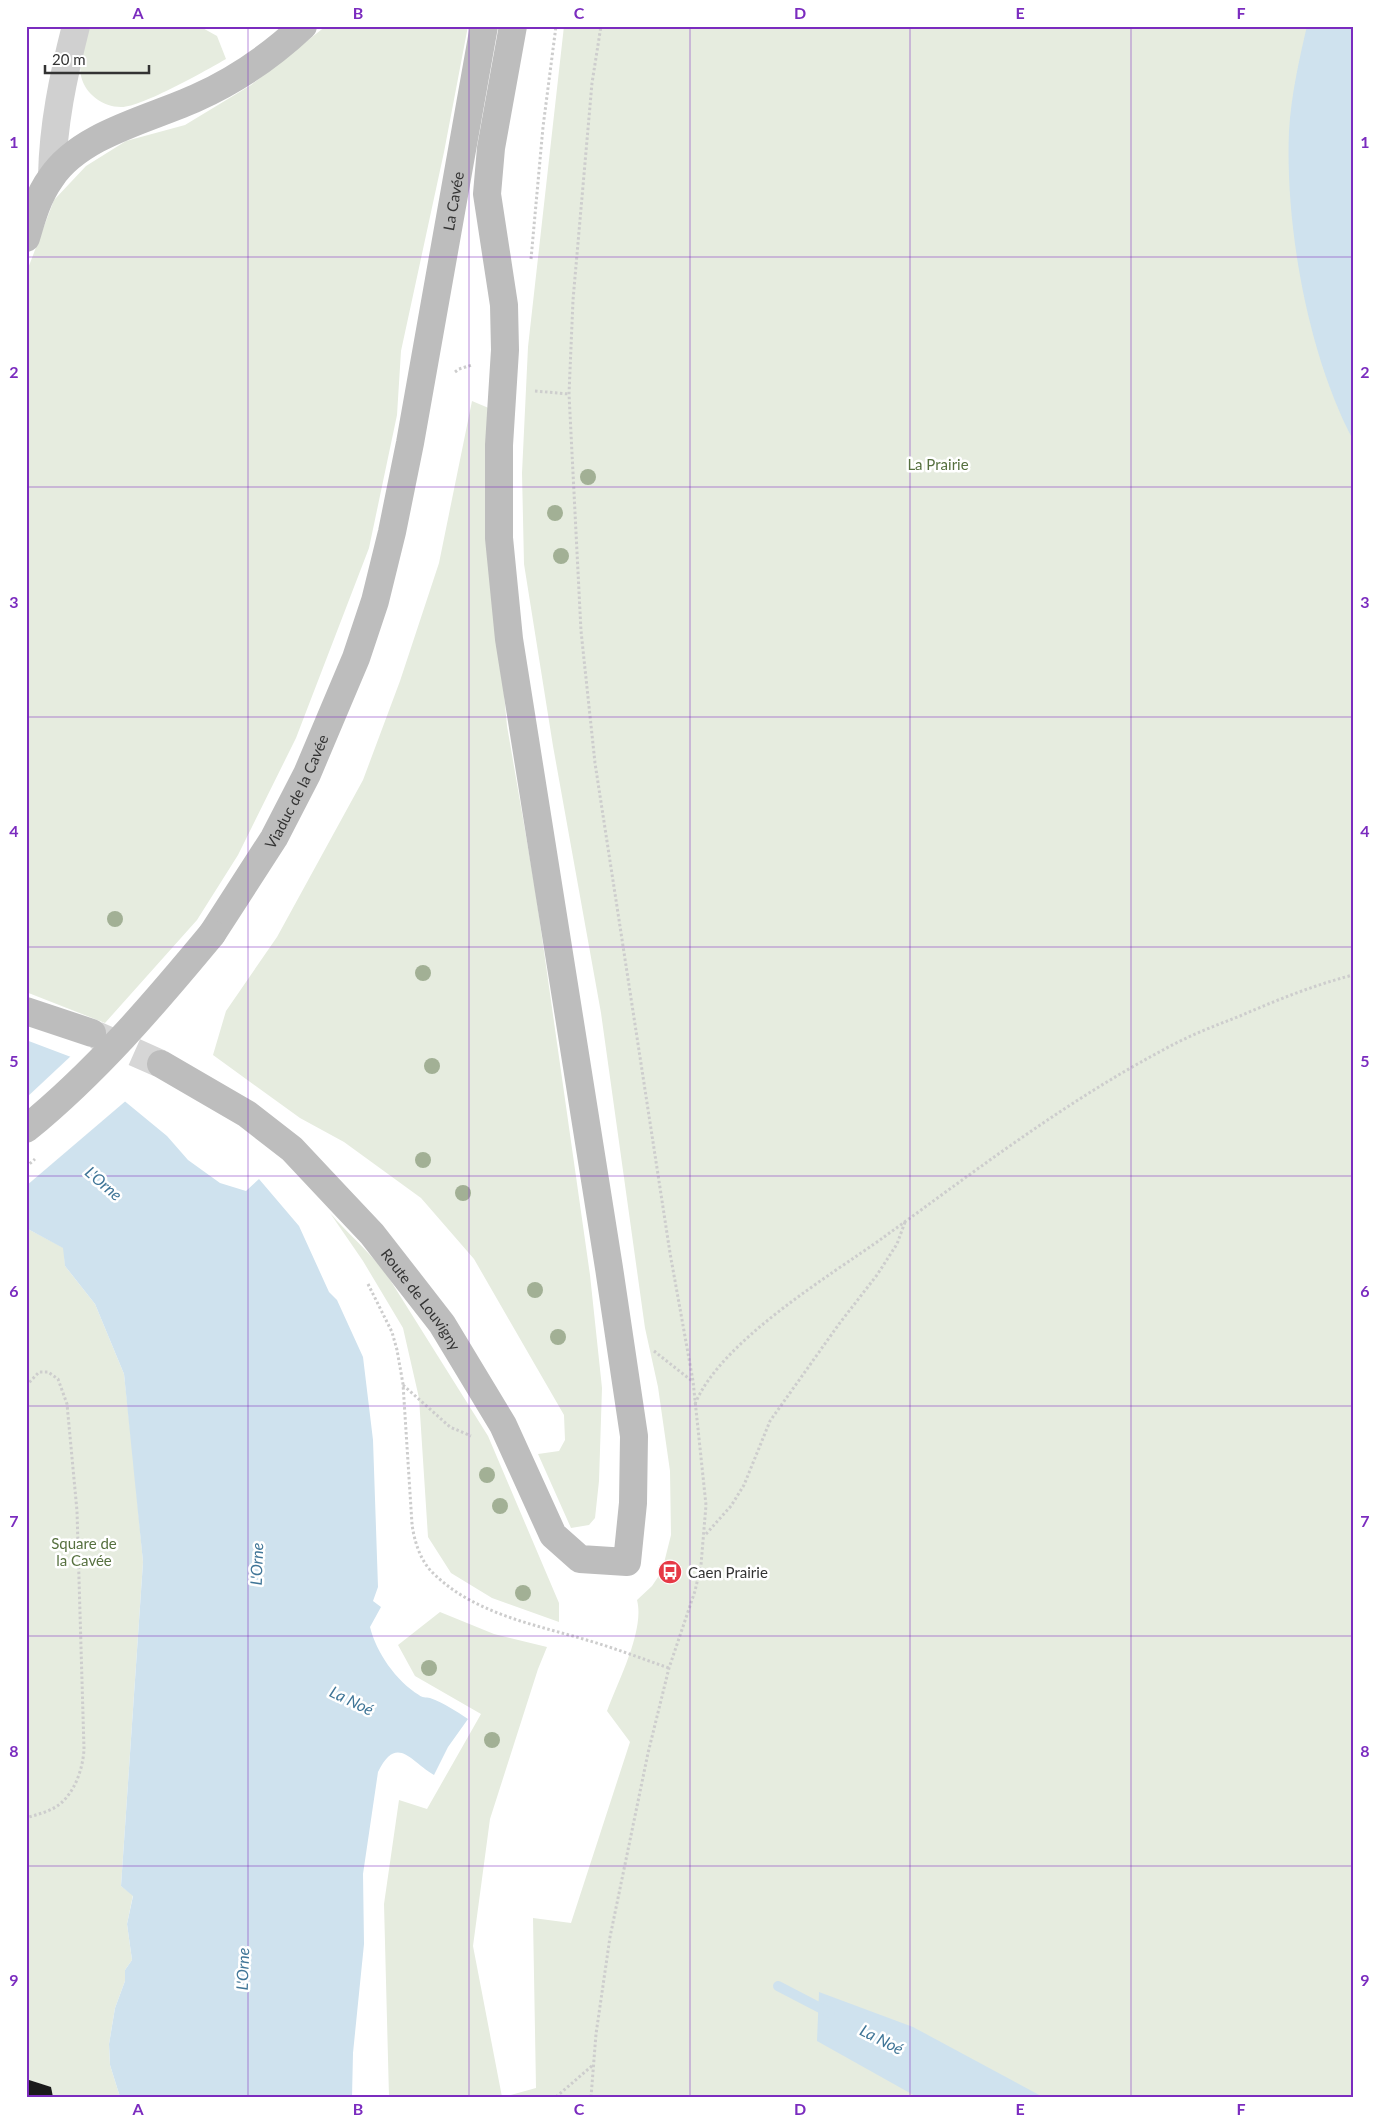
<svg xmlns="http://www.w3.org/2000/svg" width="1379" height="2123" font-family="Lato,sans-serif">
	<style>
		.green { fill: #e6ecdf }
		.water { fill: #cfe2ee }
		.pier { fill: #fff }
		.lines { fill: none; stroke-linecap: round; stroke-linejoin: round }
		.stream { stroke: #cfe2ee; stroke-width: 10 }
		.building { fill: #1a1a1a }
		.secondary-tunnel { stroke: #d6d6d6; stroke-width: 28; stroke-dasharray: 28 14; stroke-linecap: butt }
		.path { stroke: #cdcdcd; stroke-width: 3; stroke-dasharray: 2.5 2.5; stroke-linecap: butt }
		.street { stroke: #d0d0d0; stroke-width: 28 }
		.secondary { stroke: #bdbdbd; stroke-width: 28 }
		.path-bridge { stroke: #cdcdcd; stroke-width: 3; stroke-dasharray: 2.5 2.5; stroke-linecap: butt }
		.secondary-bridge { stroke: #bdbdbd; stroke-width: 28 }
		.tree { fill: #a2b095 }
		.grid { fill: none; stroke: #7b2cbf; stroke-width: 1; stroke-opacity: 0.55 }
		.labels { text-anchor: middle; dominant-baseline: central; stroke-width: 5; stroke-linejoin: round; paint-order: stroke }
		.street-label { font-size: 15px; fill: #333; stroke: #fff }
		.park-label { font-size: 15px; fill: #56703f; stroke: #fff }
		.poi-label { font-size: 15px; fill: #333; stroke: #fff; text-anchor: start }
		.water-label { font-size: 16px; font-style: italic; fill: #3f7597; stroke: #fff }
		.neatline { fill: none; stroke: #7b2cbf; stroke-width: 2 }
		.grid-label { font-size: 16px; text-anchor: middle; font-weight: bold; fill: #7b2cbf }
	</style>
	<rect width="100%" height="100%" fill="#fff"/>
	<g class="green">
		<path d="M 88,26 L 199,26 L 217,36 L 226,59 C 207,70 140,108 121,107 C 103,107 85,94 81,76 C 78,61 85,41 88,26 Z"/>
		<path d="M 326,26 L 468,26 L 444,152 L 401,351 L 397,415 L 369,548 L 296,738 L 238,855 L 197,920 L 105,1023 L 26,992 L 27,271 L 54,200 L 86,166 L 126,141 L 185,125 L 251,85 Z"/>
		<path d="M 564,26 L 1353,26 L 1353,2097 L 503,2097 L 536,2088 L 533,1918 L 571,1923 L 630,1742 L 607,1711 C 618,1681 645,1630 637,1600 L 652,1586 L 662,1571 L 671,1535 L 670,1471 L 658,1387 L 645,1328 L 601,1013 L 553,746 L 524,564 L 522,473 L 528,347 Z"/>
		<path d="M 472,401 L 491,409 L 495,598 L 507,726 L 535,888 L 557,1043 L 590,1275 L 602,1388 L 599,1481 L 595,1518 L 589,1525 L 571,1528 L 538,1454 L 559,1451 L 565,1440 L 564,1415 L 474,1259 L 421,1198 L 344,1142 L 300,1118 L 213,1055 L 226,1011 L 277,937 L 363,780 L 400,681 L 439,563 Z"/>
		<path d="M 330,1213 C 349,1235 370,1252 387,1275 L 488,1436 L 559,1603 L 559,1622 L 492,1598 L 451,1573 L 428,1537 L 419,1398 L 403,1328 L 363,1261 Z"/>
		<path d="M 26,1228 L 64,1248 L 65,1266 L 95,1304 L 124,1374 L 134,1464 L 143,1562 L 121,1886 L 133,1895 L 127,1924 L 132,1960 L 125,1970 L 125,1981 L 115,2008 L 109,2044 L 110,2065 L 120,2097 L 53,2097 L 50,2087 L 26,2079 Z"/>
		<path d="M 440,1612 L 494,1634 L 547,1647 L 538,1669 L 490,1819 L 473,1946 L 502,2097 L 389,2097 L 384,1904 L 399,1800 L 427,1809 L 481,1714 L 415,1676 L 398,1645 Z"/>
	</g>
	<g class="water">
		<path d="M 1307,26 L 1353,26 L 1353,440 C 1308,355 1285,227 1289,131 C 1291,96 1299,60 1307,26 Z"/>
		<path d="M 26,1040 L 71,1057 L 167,1136 L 188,1160 L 220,1183 L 246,1191 L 259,1179 L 299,1226 L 329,1292 L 337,1300 L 363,1357 L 373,1440 L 378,1587 L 373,1601 L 381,1607 L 370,1627 C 376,1652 396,1681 419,1695 C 422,1698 426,1697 430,1698 C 444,1703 456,1711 468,1719 L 448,1747 L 434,1775 C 410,1761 397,1734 378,1772 L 363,1874 L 364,1944 L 353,2053 L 352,2097 L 120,2097 L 110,2065 L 109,2044 L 115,2008 L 125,1981 L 125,1970 L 132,1960 L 127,1924 L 133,1896 L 121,1886 L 143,1562 L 124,1374 L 95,1304 L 65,1266 L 63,1248 L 26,1228 Z"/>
		<path d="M 819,1992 L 913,2027 L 1043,2097 L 917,2097 L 817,2041 Z"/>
	</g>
	<path class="pier" d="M 72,1055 L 118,1083 L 128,1099 L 26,1186 L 26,1098 Z"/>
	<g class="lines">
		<path class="stream" d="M 778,1986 L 830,2013"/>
	</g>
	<path class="building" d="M 26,2079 L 51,2087 L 53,2097 L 26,2097 Z"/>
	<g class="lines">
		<path class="secondary-tunnel" d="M 96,1035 L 161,1064"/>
		<g class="path">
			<path d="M 531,259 L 543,127 L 556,26"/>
			<path d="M 455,372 L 459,369 L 472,365"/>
			<path d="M 535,391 L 569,394"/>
			<path d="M 368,1284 L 392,1332 L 397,1350 L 403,1384 L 412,1524 C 414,1540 420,1560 432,1572 C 473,1614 537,1625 590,1641 C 617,1649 643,1659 669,1668"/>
			<path d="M 654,1351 L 692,1381"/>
			<path d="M 403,1385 L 450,1427 L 471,1436"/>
			<path d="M 26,1386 L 39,1372 L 48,1372 L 58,1379 L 67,1404 L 77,1511 L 84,1749 C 83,1770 73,1799 52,1809 C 44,1813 35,1815 26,1818"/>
			<path d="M 695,1404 C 721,1341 828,1277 884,1237 C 975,1171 1065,1102 1163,1050 C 1188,1036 1214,1026 1240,1016 C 1277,1000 1314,985 1353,975"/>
			<path d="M 706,1534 L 731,1506 L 744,1485 L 770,1421 L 839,1324 L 877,1275 L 897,1244 L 905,1222"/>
			<path d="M 556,2097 L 593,2065"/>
			<path d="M 591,2097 L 596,2034 L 610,1937 L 648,1753 L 669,1668 L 695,1591 L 701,1565 L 706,1505 L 693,1381 L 670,1253 L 595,763 L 581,631 L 569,394 L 573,300 L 592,83 L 601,26"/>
		</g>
		<path class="street" d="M 52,176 C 53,125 63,77 76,26"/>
		<g class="secondary">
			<path d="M 26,238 C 32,217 38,196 51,178 C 80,134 150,119 196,98 C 234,81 272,55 303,26"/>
			<path id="s1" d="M 212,934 L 274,838 L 307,774 L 356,658 L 375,601 L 392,532 L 410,443 L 484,26"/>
			<path d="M 26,1011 L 92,1033"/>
			<path id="s2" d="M 161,1064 L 247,1114 L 292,1149 L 338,1198 L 372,1234 L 442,1324 L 503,1425 L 553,1535 L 580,1559 L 627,1562 L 633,1503 L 634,1436 L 609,1268 L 509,639 L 499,538 L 499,445 L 505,350 L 504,305 L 487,194 L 491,148 L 513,26"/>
		</g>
		<path class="path-bridge" d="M 26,1167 L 35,1159"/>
		<path class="secondary-bridge" d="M 26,1129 C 96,1072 154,1004 212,934"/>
	</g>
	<g class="tree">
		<circle cx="588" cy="477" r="8"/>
		<circle cx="555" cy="513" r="8"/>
		<circle cx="561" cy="556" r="8"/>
		<circle cx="115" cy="919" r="8"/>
		<circle cx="423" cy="973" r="8"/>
		<circle cx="432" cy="1066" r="8"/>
		<circle cx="423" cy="1160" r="8"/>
		<circle cx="463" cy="1193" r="8"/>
		<circle cx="535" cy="1290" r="8"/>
		<circle cx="558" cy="1337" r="8"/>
		<circle cx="487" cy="1475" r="8"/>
		<circle cx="500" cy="1506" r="8"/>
		<circle cx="523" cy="1593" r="8"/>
		<circle cx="429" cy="1668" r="8"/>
		<circle cx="492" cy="1740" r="8"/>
	</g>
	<path class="grid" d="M 248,26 L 248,2097M 469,26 L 469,2097M 690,26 L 690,2097M 910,26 L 910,2097M 1131,26 L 1131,2097M 26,257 L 1353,257M 26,487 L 1353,487M 26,717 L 1353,717M 26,947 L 1353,947M 26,1176 L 1353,1176M 26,1406 L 1353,1406M 26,1636 L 1353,1636M 26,1866 L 1353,1866"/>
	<defs>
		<g id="bus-disc" transform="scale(1.25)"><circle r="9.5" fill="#e63946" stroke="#fff"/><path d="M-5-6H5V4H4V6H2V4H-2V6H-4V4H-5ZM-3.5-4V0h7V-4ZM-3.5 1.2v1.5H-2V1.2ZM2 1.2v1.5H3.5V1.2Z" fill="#fff"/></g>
	</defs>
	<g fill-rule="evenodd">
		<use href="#bus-disc" x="670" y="1572"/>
	</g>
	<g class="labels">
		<g class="street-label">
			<text stroke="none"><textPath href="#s1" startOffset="780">La Cavée</textPath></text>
			<text stroke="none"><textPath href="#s1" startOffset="166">Viaduc de la Cavée</textPath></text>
			<text stroke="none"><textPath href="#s2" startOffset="355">Route de Louvigny</textPath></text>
		</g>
		<g class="park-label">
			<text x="938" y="464">La Prairie</text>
			<text x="84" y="1543">Square de<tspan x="84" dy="17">la Cavée</tspan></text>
		</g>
		<g class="poi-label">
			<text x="688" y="1572">Caen Prairie</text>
		</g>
		<g class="water-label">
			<text transform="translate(104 1183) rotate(41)">L'Orne</text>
			<text transform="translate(256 1564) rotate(-88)">L'Orne</text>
			<text transform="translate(352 1700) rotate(26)">La Noé</text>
			<text transform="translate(242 1969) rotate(-88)">L'Orne</text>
			<text transform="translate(882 2039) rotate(27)">La Noé</text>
		</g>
	</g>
	<rect width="1379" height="2123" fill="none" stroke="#ffffff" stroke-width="55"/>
	<path d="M45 65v8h104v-8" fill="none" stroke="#333333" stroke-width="2.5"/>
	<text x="52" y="65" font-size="15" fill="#333333" stroke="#ffffff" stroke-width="4" paint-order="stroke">20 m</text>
	<rect x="28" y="28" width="1324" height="2068" class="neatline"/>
	<g class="grid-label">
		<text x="138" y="19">A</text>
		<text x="358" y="19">B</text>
		<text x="579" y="19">C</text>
		<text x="800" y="19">D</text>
		<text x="1020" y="19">E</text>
		<text x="1241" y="19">F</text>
		<text x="14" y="148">1</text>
		<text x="1365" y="148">1</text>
		<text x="14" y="378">2</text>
		<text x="1365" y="378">2</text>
		<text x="14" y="608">3</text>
		<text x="1365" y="608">3</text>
		<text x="14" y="837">4</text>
		<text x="1365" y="837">4</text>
		<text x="14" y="1067">5</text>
		<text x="1365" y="1067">5</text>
		<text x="14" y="1297">6</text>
		<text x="1365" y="1297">6</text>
		<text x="14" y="1527">7</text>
		<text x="1365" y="1527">7</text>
		<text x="14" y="1757">8</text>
		<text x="1365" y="1757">8</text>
		<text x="14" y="1986">9</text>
		<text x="1365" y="1986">9</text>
		<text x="138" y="2115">A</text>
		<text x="358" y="2115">B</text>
		<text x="579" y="2115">C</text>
		<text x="800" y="2115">D</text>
		<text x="1020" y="2115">E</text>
		<text x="1241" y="2115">F</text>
	</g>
</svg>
